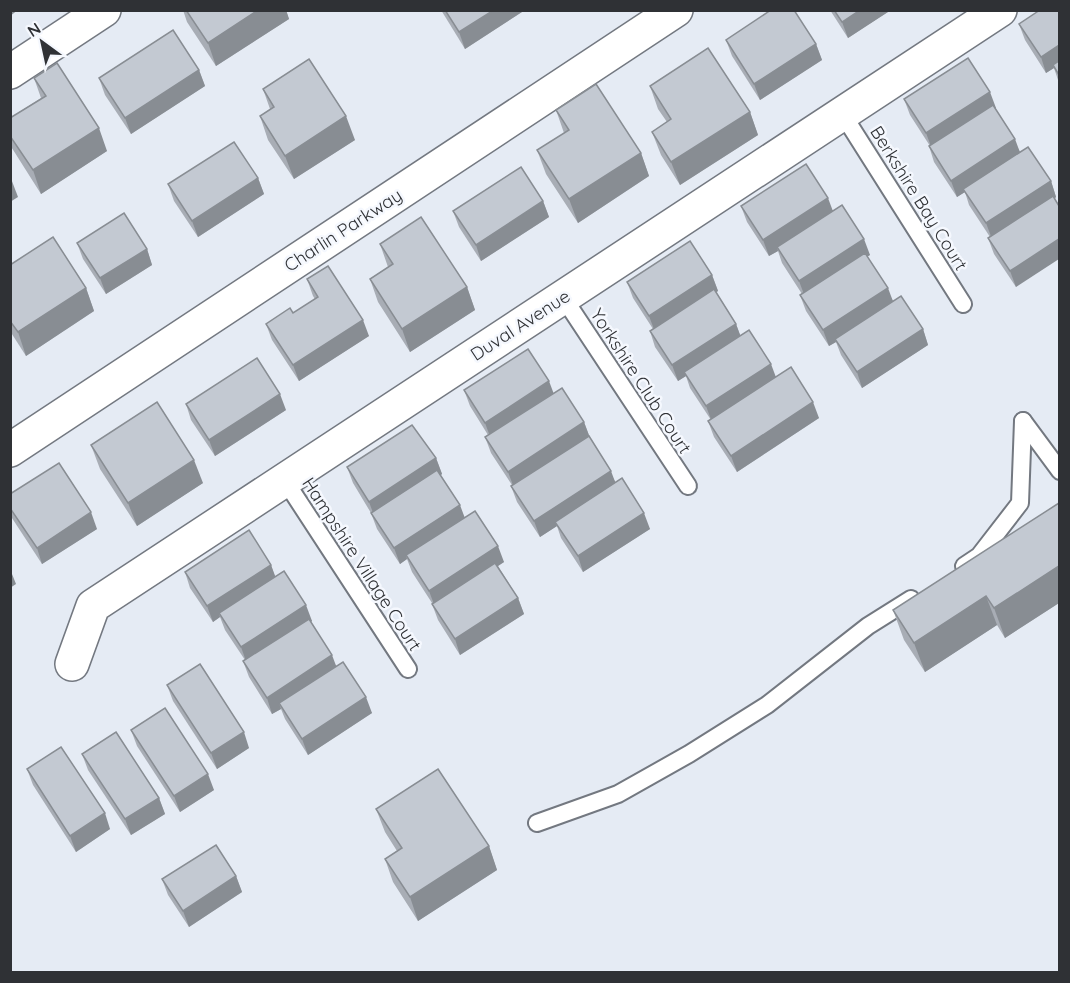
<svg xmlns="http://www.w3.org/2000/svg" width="1070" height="983" font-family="Quicksand,sans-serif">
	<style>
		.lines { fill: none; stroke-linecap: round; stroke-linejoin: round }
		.service-casing { stroke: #737880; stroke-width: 20 }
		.minor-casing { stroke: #737880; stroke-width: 36 }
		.service { stroke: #fff; stroke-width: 16 }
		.minor { stroke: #fff; stroke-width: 33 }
		.wall { fill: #a8adb5 }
		.shaded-wall { fill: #888d93 }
		.building { fill: #c3c9d2; stroke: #888d93; stroke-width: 1.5 }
		.labels { text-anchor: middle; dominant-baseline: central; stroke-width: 5; stroke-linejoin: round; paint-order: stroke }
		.street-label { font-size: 18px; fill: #2f3135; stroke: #f5f8fe }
	</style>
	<rect width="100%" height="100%" fill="#e5ebf4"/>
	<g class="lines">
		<g class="service-casing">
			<g id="service">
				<path d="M 842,113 L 963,304"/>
				<path d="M 563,297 L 688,486"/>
				<path d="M 1023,421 L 1060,471"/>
				<path d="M 284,479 L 408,669"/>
				<path d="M 964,566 L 979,556 L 1020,503 L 1023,421"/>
				<path d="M 537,823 L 618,794 L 689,754 L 767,705 L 868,626 L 911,599"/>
			</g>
		</g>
		<g class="minor-casing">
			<g id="minor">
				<path d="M 10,72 L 104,10"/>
				<path d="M 10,450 L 676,10"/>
				<path d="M 72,664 L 93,606 L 1000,10"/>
			</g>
		</g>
		<use href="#service" class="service"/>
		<use href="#minor" class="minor"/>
	</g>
	<g class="wall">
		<path d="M 183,10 L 286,10 L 289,19 L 216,66 L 187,22 Z"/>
		<path d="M 441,10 L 525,10 L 465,49 Z"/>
		<path d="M 830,10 L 891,10 L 848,38 Z"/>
		<path d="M 1059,10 L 1059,83 L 1054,68 L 1046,73 L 1025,40 L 1019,24 Z"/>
		<path d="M 726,40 L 816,44 L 822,60 L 760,100 L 732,56 Z"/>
		<path d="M 199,70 L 205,86 L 131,134 L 105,95 L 99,78 Z"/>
		<path d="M 34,78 L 107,151 L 41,194 L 10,145 L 10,118 L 41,98 Z"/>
		<path d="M 650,86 L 750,112 L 758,135 L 680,185 L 661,155 L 652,132 L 667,122 L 658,109 Z"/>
		<path d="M 263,89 L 355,140 L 294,179 L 268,140 L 260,116 L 270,109 Z"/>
		<path d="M 904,99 L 996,108 L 995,109 L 1020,152 L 1051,181 L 1056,197 L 1055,199 L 1016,287 L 994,254 L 988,238 L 990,237 L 969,205 L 965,192 L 957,197 L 934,162 L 929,146 L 930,146 L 910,115 Z"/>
		<path d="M 556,110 L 641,153 L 649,176 L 578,223 L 546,174 L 537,150 L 564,133 Z"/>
		<path d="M 258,178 L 264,194 L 198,237 L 174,201 L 168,184 Z"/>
		<path d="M 543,201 L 549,217 L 481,261 L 459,227 L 453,211 Z"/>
		<path d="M 741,206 L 833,210 L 870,255 L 867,256 L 893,301 L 923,329 L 928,345 L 862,388 L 841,355 L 836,342 L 829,346 L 806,311 L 800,295 L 802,294 L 782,263 L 778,251 L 769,256 L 747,222 Z"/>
		<path d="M 77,243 L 147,249 L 152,265 L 106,294 L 83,259 Z"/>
		<path d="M 380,244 L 467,287 L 475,310 L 410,352 L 378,302 L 370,279 L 388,267 Z"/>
		<path d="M 10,265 L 86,288 L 94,311 L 26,356 L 10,331 Z"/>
		<path d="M 712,275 L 718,291 L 716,292 L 736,324 L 740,335 L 776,377 L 819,418 L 737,472 L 714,437 L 708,421 L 711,420 L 690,388 L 686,376 L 678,381 L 655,347 L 650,331 L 653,329 L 633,298 L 627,282 Z"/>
		<path d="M 307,279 L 369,336 L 299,381 L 272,340 L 266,324 L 293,313 L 315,299 L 313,296 Z"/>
		<path d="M 464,390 L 553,393 L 584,422 L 590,438 L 616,483 L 650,529 L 583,572 L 561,538 L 557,526 L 540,537 L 517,502 L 511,486 L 512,485 L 491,453 L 485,437 L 488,435 L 470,406 Z"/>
		<path d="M 186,404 L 286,410 L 215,456 L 191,420 Z"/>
		<path d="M 91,445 L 203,483 L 137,526 L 100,469 Z"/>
		<path d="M 436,458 L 442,474 L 440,476 L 464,518 L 504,562 L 498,566 L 518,598 L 524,614 L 460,655 L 438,620 L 432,604 L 432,603 L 412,572 L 407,559 L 400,564 L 377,529 L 371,513 L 353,483 L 347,467 Z"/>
		<path d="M 10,494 L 97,529 L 42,564 L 10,515 Z"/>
		<path d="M 1059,503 L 1059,603 L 1005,638 L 997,625 L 925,672 L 904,640 L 893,610 Z"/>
		<path d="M 271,565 L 275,577 L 312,621 L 311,622 L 336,666 L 372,713 L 308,755 L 285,719 L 281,709 L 272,714 L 249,677 L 243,661 L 245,660 L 225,630 L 220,617 L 213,622 L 190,588 L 185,572 Z"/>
		<path d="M 167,685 L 249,748 L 217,769 L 173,701 Z"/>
		<path d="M 131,730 L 214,790 L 180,812 L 137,746 Z"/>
		<path d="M 82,754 L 159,798 L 165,814 L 131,835 L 88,770 Z"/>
		<path d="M 27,769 L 110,829 L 76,852 L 33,785 Z"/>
		<path d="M 376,809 L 489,846 L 497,870 L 418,921 L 393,882 L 385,859 L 397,851 L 385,832 Z"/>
		<path d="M 236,876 L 242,892 L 189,927 L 168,895 L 162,879 Z"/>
	</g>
	<g class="shaded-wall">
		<path d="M 10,10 L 18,10 L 10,16 Z"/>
		<path d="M 258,10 L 286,10 L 289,19 L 216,66 L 208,43 Z"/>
		<path d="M 494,10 L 525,10 L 465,49 L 459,32 Z"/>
		<path d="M 860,10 L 891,10 L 848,38 L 842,22 Z"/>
		<path d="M 816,44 L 822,60 L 760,100 L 754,84 Z"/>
		<path d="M 1059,45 L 1059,65 L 1053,65 L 1054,68 L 1046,73 L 1041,57 Z"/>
		<path d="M 199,70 L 205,86 L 131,134 L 125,118 Z"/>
		<path d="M 990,92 L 996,108 L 932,149 L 926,133 Z"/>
		<path d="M 750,112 L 758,135 L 680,185 L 671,162 Z"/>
		<path d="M 346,116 L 355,140 L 294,179 L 285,156 Z"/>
		<path d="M 99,128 L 107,151 L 41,194 L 33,170 Z"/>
		<path d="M 1015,139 L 1021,155 L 963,189 L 965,192 L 957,197 L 951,181 Z"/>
		<path d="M 641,153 L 649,176 L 578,223 L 569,199 Z"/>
		<path d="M 10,176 L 18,197 L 10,202 Z"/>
		<path d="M 258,178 L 264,194 L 198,237 L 192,221 Z"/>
		<path d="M 1051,181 L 1056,197 L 992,239 L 986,223 Z"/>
		<path d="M 828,198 L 834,214 L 777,247 L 778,251 L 769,256 L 763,240 Z"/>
		<path d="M 543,201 L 549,217 L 481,261 L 476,245 Z"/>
		<path d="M 864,239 L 870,255 L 805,297 L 799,281 Z"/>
		<path d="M 1059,239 L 1059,259 L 1016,287 L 1010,271 Z"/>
		<path d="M 147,249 L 152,265 L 106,294 L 100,278 Z"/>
		<path d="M 712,275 L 718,291 L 655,332 L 649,316 Z"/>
		<path d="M 467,287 L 475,310 L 410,352 L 402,329 Z"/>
		<path d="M 86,288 L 94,311 L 26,356 L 18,332 Z"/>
		<path d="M 888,288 L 894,304 L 835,339 L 836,342 L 829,346 L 823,330 Z"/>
		<path d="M 363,320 L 369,336 L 299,381 L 293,365 Z"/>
		<path d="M 736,324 L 742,340 L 684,372 L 686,376 L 678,381 L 672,365 Z"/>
		<path d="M 923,329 L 928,345 L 862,388 L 857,372 Z"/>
		<path d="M 771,364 L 777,380 L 712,422 L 706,406 Z"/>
		<path d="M 549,381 L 555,397 L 491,439 L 485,423 Z"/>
		<path d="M 280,394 L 286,410 L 215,456 L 209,440 Z"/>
		<path d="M 813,402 L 819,418 L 737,472 L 731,456 Z"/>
		<path d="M 584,422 L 590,438 L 514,488 L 508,472 Z"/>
		<path d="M 436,458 L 442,474 L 375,518 L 369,502 Z"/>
		<path d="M 194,460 L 203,483 L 137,526 L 128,503 Z"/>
		<path d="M 611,471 L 617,487 L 555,522 L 557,526 L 540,537 L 534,521 Z"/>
		<path d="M 460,505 L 466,521 L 406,555 L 407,559 L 400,564 L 394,548 Z"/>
		<path d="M 91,512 L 97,529 L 42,564 L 37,548 Z"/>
		<path d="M 644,513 L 650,529 L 583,572 L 578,556 Z"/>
		<path d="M 498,546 L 504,562 L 435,607 L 429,591 Z"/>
		<path d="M 271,565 L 277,581 L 219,613 L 220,617 L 213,622 L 207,606 Z"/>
		<path d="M 1059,566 L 1059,603 L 1005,638 L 994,608 Z"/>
		<path d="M 10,569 L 16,584 L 10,588 Z"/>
		<path d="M 986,596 L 997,625 L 925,672 L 914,643 Z"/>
		<path d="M 518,598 L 524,614 L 460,655 L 455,639 Z"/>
		<path d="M 306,605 L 312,621 L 247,664 L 241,647 Z"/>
		<path d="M 332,655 L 338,671 L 279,703 L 281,709 L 272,714 L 267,698 Z"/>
		<path d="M 366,697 L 372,713 L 308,755 L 302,739 Z"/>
		<path d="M 244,732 L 249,748 L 217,769 L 211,753 Z"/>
		<path d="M 208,774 L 214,790 L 180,812 L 174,796 Z"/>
		<path d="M 159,798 L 165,814 L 131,835 L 125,819 Z"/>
		<path d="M 105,813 L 110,829 L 76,852 L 70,836 Z"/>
		<path d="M 489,846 L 497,870 L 418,921 L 410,897 Z"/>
		<path d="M 236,876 L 242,892 L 189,927 L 183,911 Z"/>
	</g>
	<g class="building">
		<path d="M 186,10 L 258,10 L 208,43 Z"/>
		<path d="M 445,10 L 494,10 L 459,32 Z"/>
		<path d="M 771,10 L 794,10 L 816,44 L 754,84 L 726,40 Z"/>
		<path d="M 834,10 L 860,10 L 842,22 Z"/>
		<path d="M 1040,10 L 1059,10 L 1059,45 L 1041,57 L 1019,24 Z"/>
		<path d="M 173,30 L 199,70 L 125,118 L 99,78 Z"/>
		<path d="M 708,48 L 750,112 L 671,162 L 652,132 L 671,119 L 650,86 Z"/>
		<path d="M 968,58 L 990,92 L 926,133 L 904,99 Z"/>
		<path d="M 309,59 L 346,116 L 285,156 L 260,116 L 274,107 L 263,89 Z"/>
		<path d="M 1059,61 L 1059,75 L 1053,65 Z"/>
		<path d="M 57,63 L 99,128 L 33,170 L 10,136 L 10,118 L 46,96 L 34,78 Z"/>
		<path d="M 596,84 L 641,153 L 569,199 L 537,150 L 569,130 L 556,110 Z"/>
		<path d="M 993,105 L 1015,139 L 951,181 L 929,146 Z"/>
		<path d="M 234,142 L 258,178 L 192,221 L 168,184 Z"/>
		<path d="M 1028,147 L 1051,181 L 986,223 L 963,189 Z"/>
		<path d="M 806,164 L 828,198 L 763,240 L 741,206 Z"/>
		<path d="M 521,167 L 543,201 L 476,245 L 453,211 Z"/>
		<path d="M 1053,196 L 1059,206 L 1059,239 L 1010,271 L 988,238 Z"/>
		<path d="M 842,205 L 864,239 L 799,281 L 777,247 Z"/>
		<path d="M 124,213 L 147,249 L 100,278 L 77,243 Z"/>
		<path d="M 421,217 L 467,287 L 402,329 L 370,279 L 393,264 L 380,244 Z"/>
		<path d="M 53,237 L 86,288 L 18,332 L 10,321 L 10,265 Z"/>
		<path d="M 690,241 L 712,275 L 649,316 L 627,282 Z"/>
		<path d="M 865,253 L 888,288 L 823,330 L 800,295 Z"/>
		<path d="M 328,266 L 363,320 L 293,365 L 266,324 L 290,308 L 293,313 L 318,297 L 307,279 Z"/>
		<path d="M 714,289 L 736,324 L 672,365 L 650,331 Z"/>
		<path d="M 901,296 L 923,329 L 857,372 L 835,339 Z"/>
		<path d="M 749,330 L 771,364 L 706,406 L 684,372 Z"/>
		<path d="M 528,349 L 549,381 L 485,423 L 464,390 Z"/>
		<path d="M 257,358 L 280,394 L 209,440 L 186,404 Z"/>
		<path d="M 791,367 L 813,402 L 731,456 L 708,421 Z"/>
		<path d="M 562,388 L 584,422 L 508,472 L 485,437 Z"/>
		<path d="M 157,402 L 194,460 L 128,503 L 91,445 Z"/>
		<path d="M 412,425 L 436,458 L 369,502 L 347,467 Z"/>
		<path d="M 589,436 L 611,471 L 534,521 L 511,486 Z"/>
		<path d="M 59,463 L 91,512 L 37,548 L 10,508 L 10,494 Z"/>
		<path d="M 437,470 L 460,505 L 394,548 L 371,513 Z"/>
		<path d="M 622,478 L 644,513 L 578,556 L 555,522 Z"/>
		<path d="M 1059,503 L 1059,566 L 994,608 L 986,596 L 914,643 L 893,610 Z"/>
		<path d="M 475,511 L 498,546 L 429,591 L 406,555 Z"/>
		<path d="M 249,530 L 271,565 L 207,606 L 185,572 Z"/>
		<path d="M 495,563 L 518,598 L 455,639 L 432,604 Z"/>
		<path d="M 284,571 L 306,605 L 241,647 L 219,613 Z"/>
		<path d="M 309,619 L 332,655 L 267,698 L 243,661 Z"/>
		<path d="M 343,662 L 366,697 L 302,739 L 279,703 Z"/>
		<path d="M 200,664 L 244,732 L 211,753 L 167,685 Z"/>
		<path d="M 165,708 L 208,774 L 174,796 L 131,730 Z"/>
		<path d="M 116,732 L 159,798 L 125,819 L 82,754 Z"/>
		<path d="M 61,747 L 105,813 L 70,836 L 27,769 Z"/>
		<path d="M 438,769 L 489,846 L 410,897 L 385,859 L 402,848 L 376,809 Z"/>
		<path d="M 216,845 L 236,876 L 183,911 L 162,879 Z"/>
	</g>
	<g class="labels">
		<g class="street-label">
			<text transform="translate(919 198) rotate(58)">Berkshire Bay Court</text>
			<text transform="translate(343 230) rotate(-33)">Charlin Parkway</text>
			<text transform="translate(520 325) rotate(-33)">Duval Avenue</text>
			<text transform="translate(641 381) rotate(57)">Yorkshire Club Court</text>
			<text transform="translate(362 564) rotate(57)">Hampshire Village Court</text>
		</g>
	</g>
	<rect width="1070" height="983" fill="none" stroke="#2f3135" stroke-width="24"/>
	<g transform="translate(42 42) rotate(327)" stroke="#f5f8fe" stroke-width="4.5" paint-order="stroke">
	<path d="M0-4.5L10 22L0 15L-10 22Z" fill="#2f3135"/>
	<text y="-9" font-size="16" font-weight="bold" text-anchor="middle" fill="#2f3135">N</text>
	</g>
</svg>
